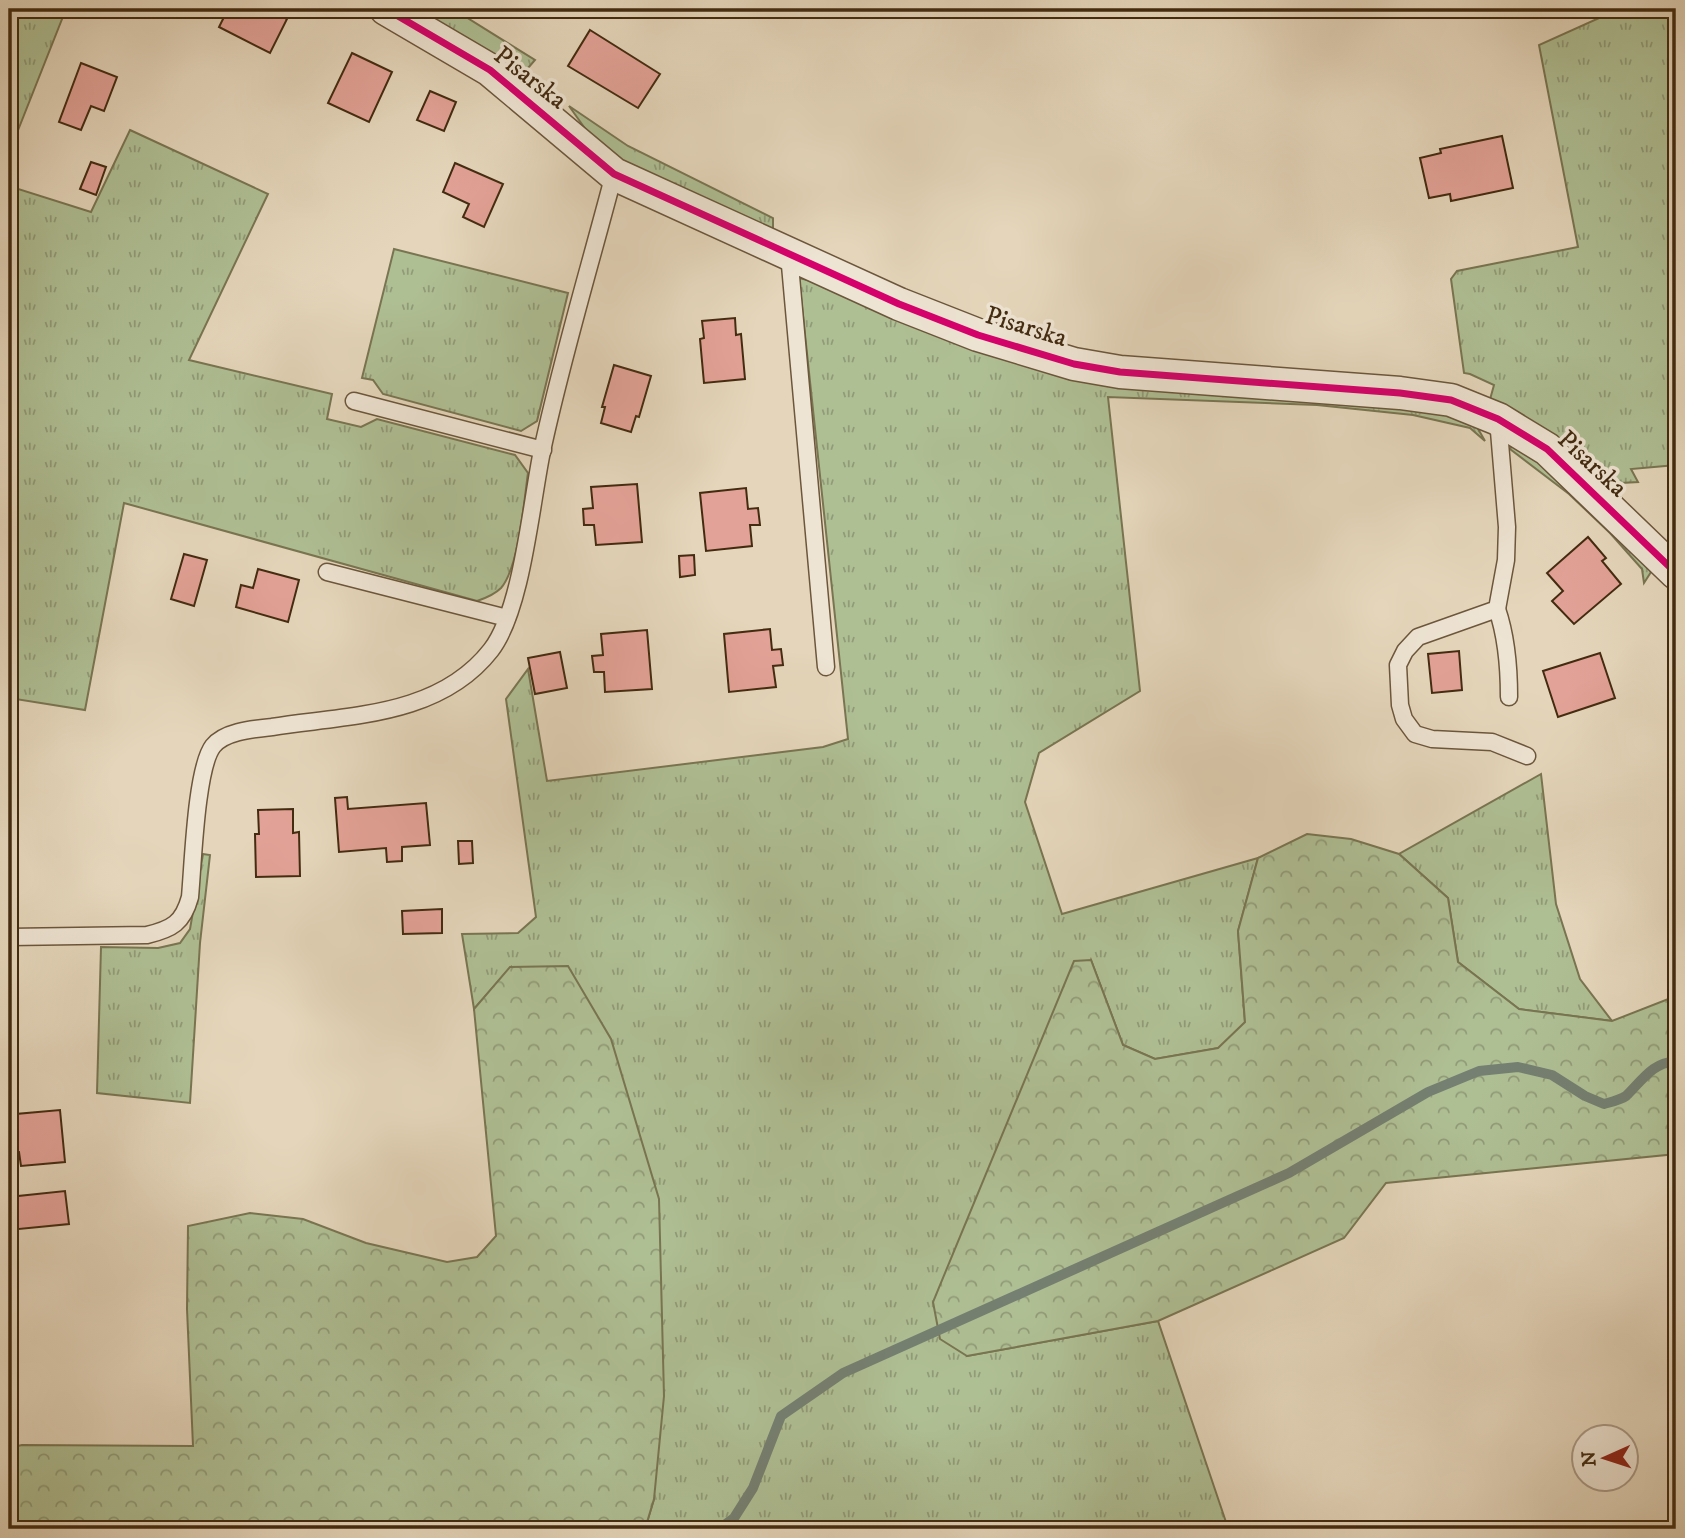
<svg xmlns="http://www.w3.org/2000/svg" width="1685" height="1538" font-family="'IM FELL DW Pica',serif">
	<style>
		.grass { fill: url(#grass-tufts); stroke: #797552; stroke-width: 2 }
		.forest { fill: url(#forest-crowns); stroke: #797552; stroke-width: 2 }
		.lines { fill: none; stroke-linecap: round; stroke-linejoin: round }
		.stream { stroke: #758072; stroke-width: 10 }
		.building { fill: #e3a297; stroke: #432b11; stroke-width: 2 }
		.lane-casing { stroke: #6c563c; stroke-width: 19 }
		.street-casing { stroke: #6c563c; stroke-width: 35 }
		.lane { stroke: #eee4d3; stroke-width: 16 }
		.street { stroke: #eee4d3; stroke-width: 32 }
		.cycleway-casing { stroke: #eee4d3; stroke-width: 11 }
		.cycleway { stroke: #d6006c; stroke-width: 7 }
		.labels { text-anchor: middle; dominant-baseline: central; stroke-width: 7; stroke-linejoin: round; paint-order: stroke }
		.street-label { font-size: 26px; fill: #432b11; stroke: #eee4d3 }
	</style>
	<defs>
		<pattern id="grass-tufts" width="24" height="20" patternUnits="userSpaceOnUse" patternTransform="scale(1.75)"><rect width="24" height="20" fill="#afbf94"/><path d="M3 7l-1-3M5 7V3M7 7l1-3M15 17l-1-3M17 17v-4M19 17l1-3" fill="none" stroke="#909b77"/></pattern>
		<pattern id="forest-crowns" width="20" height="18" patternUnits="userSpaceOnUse" patternTransform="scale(1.75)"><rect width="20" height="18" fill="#afbf94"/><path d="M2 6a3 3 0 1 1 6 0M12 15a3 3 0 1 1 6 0" fill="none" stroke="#909b77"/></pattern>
	</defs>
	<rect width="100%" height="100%" fill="#e5d6bb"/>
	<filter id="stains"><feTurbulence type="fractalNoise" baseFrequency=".00286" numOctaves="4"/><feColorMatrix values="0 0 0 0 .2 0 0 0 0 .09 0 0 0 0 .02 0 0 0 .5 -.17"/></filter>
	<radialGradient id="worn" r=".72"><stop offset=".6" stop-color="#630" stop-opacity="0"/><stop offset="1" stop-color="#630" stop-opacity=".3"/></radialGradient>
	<g class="grass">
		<path d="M 9,9 L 66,9 L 9,153 Z"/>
		<path d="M 415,9 L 453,9 L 535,60 L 522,75 L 513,76 Z"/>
		<path d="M 1619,9 L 1676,9 L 1676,465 L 1631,469 L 1638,482 L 1602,484 L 1489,403 L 1494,385 L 1470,374 L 1464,373 L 1451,279 L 1457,271 L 1578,247 L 1539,45 Z"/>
		<path d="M 569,106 L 628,146 L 773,218 L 773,233 L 618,161 L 599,148 Z"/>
		<path d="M 130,130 L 268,194 L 189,360 L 332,394 L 327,419 L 361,427 L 377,419 L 515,455 L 528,473 C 524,501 519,567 501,588 C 494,595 486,598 477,601 L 124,503 L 85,710 L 9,698 L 9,186 L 91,212 Z"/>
		<path d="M 394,249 L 568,293 L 537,421 L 521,431 L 383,394 L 373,380 L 362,378 Z"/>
		<path d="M 799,278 L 820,283 L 976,345 L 1445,409 L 1477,427 L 1485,441 L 1470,428 L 1413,415 L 1317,405 L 1108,397 L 1140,691 L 1039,753 L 1025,802 L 1062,914 L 1258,858 L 1238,931 L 1245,1023 L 1219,1048 L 1155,1059 L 1123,1045 L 1091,960 L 967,1356 L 1158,1321 L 1226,1522 L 1147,1529 L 645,1529 L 654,1499 L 511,967 L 474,1009 L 462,934 L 518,933 L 536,917 L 506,699 L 528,669 L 547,781 L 823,747 L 848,739 Z"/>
		<path d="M 1515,442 L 1541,459 L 1649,561 L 1651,572 L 1644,583 L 1642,569 L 1610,533 L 1569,494 L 1510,449 Z"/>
		<path d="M 1541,774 L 1556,904 L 1580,979 L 1612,1021 L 1519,1009 L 1458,962 L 1448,898 L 1399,854 Z"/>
		<path d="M 203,854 L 210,855 L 200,943 L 190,1103 L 97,1093 L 101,947 L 158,948 L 180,943 L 190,929 Z"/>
	</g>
	<g class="forest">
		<path d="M 1307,834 L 1351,839 L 1399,854 L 1448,898 L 1458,962 L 1519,1009 L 1612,1021 L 1676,996 L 1676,1154 L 1386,1183 L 1344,1238 L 1158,1321 L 967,1356 L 940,1339 L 933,1302 L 1074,961 L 1091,960 L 1123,1045 L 1155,1059 L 1218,1048 L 1245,1022 L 1238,931 L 1258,858 Z"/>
		<path d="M 568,966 L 611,1039 L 659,1199 L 664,1396 L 654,1499 L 645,1529 L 9,1529 L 9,1448 L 22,1445 L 193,1446 L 187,1309 L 188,1226 L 250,1213 L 303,1219 L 366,1243 L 447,1262 L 477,1257 L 496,1236 L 474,1009 L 510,967 Z"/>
	</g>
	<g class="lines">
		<path class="stream" d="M 719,1529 L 734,1518 L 753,1488 L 781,1416 L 843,1373 L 1289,1173 L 1428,1092 L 1479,1071 L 1518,1067 L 1552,1075 L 1585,1096 L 1604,1104 C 1611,1102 1620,1100 1626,1096 C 1640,1083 1654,1060 1676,1062"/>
	</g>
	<g class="building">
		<path d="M 228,9 L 268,9 L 287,19 L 270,53 L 219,27 Z"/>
		<path d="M 590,30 L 660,74 L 638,108 L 568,66 Z"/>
		<path d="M 352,53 L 392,72 L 369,122 L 328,103 Z"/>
		<path d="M 81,63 L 117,77 L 104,111 L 91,106 L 81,130 L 59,122 Z"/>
		<path d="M 430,91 L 456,102 L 444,131 L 417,120 Z"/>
		<path d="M 1502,136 L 1513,188 L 1451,201 L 1450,194 L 1429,198 L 1420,158 L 1441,153 L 1440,149 Z"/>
		<path d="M 91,162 L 106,167 L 96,195 L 80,189 Z"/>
		<path d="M 455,163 L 503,184 L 484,227 L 463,217 L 469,204 L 443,192 Z"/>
		<path d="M 735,318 L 736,335 L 741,334 L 745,379 L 704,383 L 700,339 L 704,338 L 702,321 Z"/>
		<path d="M 614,365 L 651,376 L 639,417 L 636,416 L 631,432 L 601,423 L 605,407 L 602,407 Z"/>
		<path d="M 637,484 L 642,542 L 596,545 L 594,525 L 584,525 L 583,509 L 593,508 L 591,487 Z"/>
		<path d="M 746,488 L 748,509 L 758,508 L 760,525 L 750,525 L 752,546 L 706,551 L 700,493 Z"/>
		<path d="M 1588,537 L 1606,558 L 1602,561 L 1621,584 L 1574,624 L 1552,601 L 1563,591 L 1547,573 Z"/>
		<path d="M 184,554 L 207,560 L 194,606 L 171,599 Z"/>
		<path d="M 694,555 L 695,575 L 680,577 L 679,556 Z"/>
		<path d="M 258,569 L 299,580 L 288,622 L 236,607 L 241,585 L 253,588 Z"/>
		<path d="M 770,629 L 772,650 L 781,649 L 783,665 L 773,666 L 776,687 L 729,692 L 724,634 Z"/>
		<path d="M 647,630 L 652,689 L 605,692 L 604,672 L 594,672 L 592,656 L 603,655 L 601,634 Z"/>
		<path d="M 1459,651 L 1462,690 L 1432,693 L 1428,654 Z"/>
		<path d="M 560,652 L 567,688 L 535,694 L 528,658 Z"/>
		<path d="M 1600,653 L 1615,698 L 1558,717 L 1543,671 Z"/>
		<path d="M 347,797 L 348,809 L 426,803 L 430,845 L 402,847 L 402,861 L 387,862 L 386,848 L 339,852 L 335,798 Z"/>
		<path d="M 293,809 L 293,833 L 299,832 L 300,876 L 256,877 L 255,834 L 259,834 L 258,810 Z"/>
		<path d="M 458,841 L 472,841 L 473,863 L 459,864 Z"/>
		<path d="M 442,909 L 442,933 L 403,934 L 402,911 Z"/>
		<path d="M 60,1110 L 65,1162 L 21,1166 L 19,1152 L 9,1153 L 9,1132 L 17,1131 L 16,1114 Z"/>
		<path d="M 65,1191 L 69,1224 L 9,1230 L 9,1197 Z"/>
	</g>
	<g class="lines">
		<g class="lane-casing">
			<g id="lane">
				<path d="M 789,254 L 826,667"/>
				<path d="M 354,401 L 543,450"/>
				<path d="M 1498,419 L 1507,527 L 1506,560 L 1497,609 L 1418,637 L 1405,651 L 1398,665 L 1400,705 L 1404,719 L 1415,734 L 1432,739 L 1492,742 L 1527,756"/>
				<path d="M 327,572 L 507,618"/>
				<path d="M 1497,609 C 1507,638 1509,667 1509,697"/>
				<path d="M 9,937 L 147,935 C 172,929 183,923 190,897 C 193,865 196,768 213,746 C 225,731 254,729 272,727 C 348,715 439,717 491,650 C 522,610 531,504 542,451 C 562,358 590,266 614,174"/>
			</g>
		</g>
		<g class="street-casing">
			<path id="street" d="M 386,9 L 490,70 L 614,174 L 899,304 L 978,335 L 1074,364 L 1120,372 L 1400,393 L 1451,400 L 1498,419 L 1547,449 L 1676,573"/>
		</g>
		<use href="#lane" class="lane"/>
		<use href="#street" class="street"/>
		<g class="cycleway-casing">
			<path id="cycleway" d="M 386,9 L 490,70 L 614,174 L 899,304 L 978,335 L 1074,364 L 1120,372 L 1400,393 L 1451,400 L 1498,419 L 1547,449 L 1676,573"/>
		</g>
		<use href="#cycleway" class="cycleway"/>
	</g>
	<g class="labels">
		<g class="street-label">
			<text transform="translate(530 78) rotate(38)">Pisarska</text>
			<text transform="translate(1026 327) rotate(17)">Pisarska</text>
			<text transform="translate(1592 464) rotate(43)">Pisarska</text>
		</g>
	</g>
	<rect width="1685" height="1538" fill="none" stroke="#e5d6bb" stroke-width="35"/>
	<rect x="10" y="10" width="1664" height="1517" fill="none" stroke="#432b11" stroke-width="3.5"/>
	<rect x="18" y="18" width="1650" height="1503" fill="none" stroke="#432b11" stroke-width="2"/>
	<g transform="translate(1605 1458) rotate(267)"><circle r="33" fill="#eee4d3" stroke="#aa9a85" stroke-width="2"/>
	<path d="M0-5L12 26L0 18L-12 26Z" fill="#8f2418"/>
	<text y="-10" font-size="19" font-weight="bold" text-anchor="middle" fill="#432b11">N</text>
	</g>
	<rect width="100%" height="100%" filter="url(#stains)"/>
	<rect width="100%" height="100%" fill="url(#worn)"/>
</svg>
